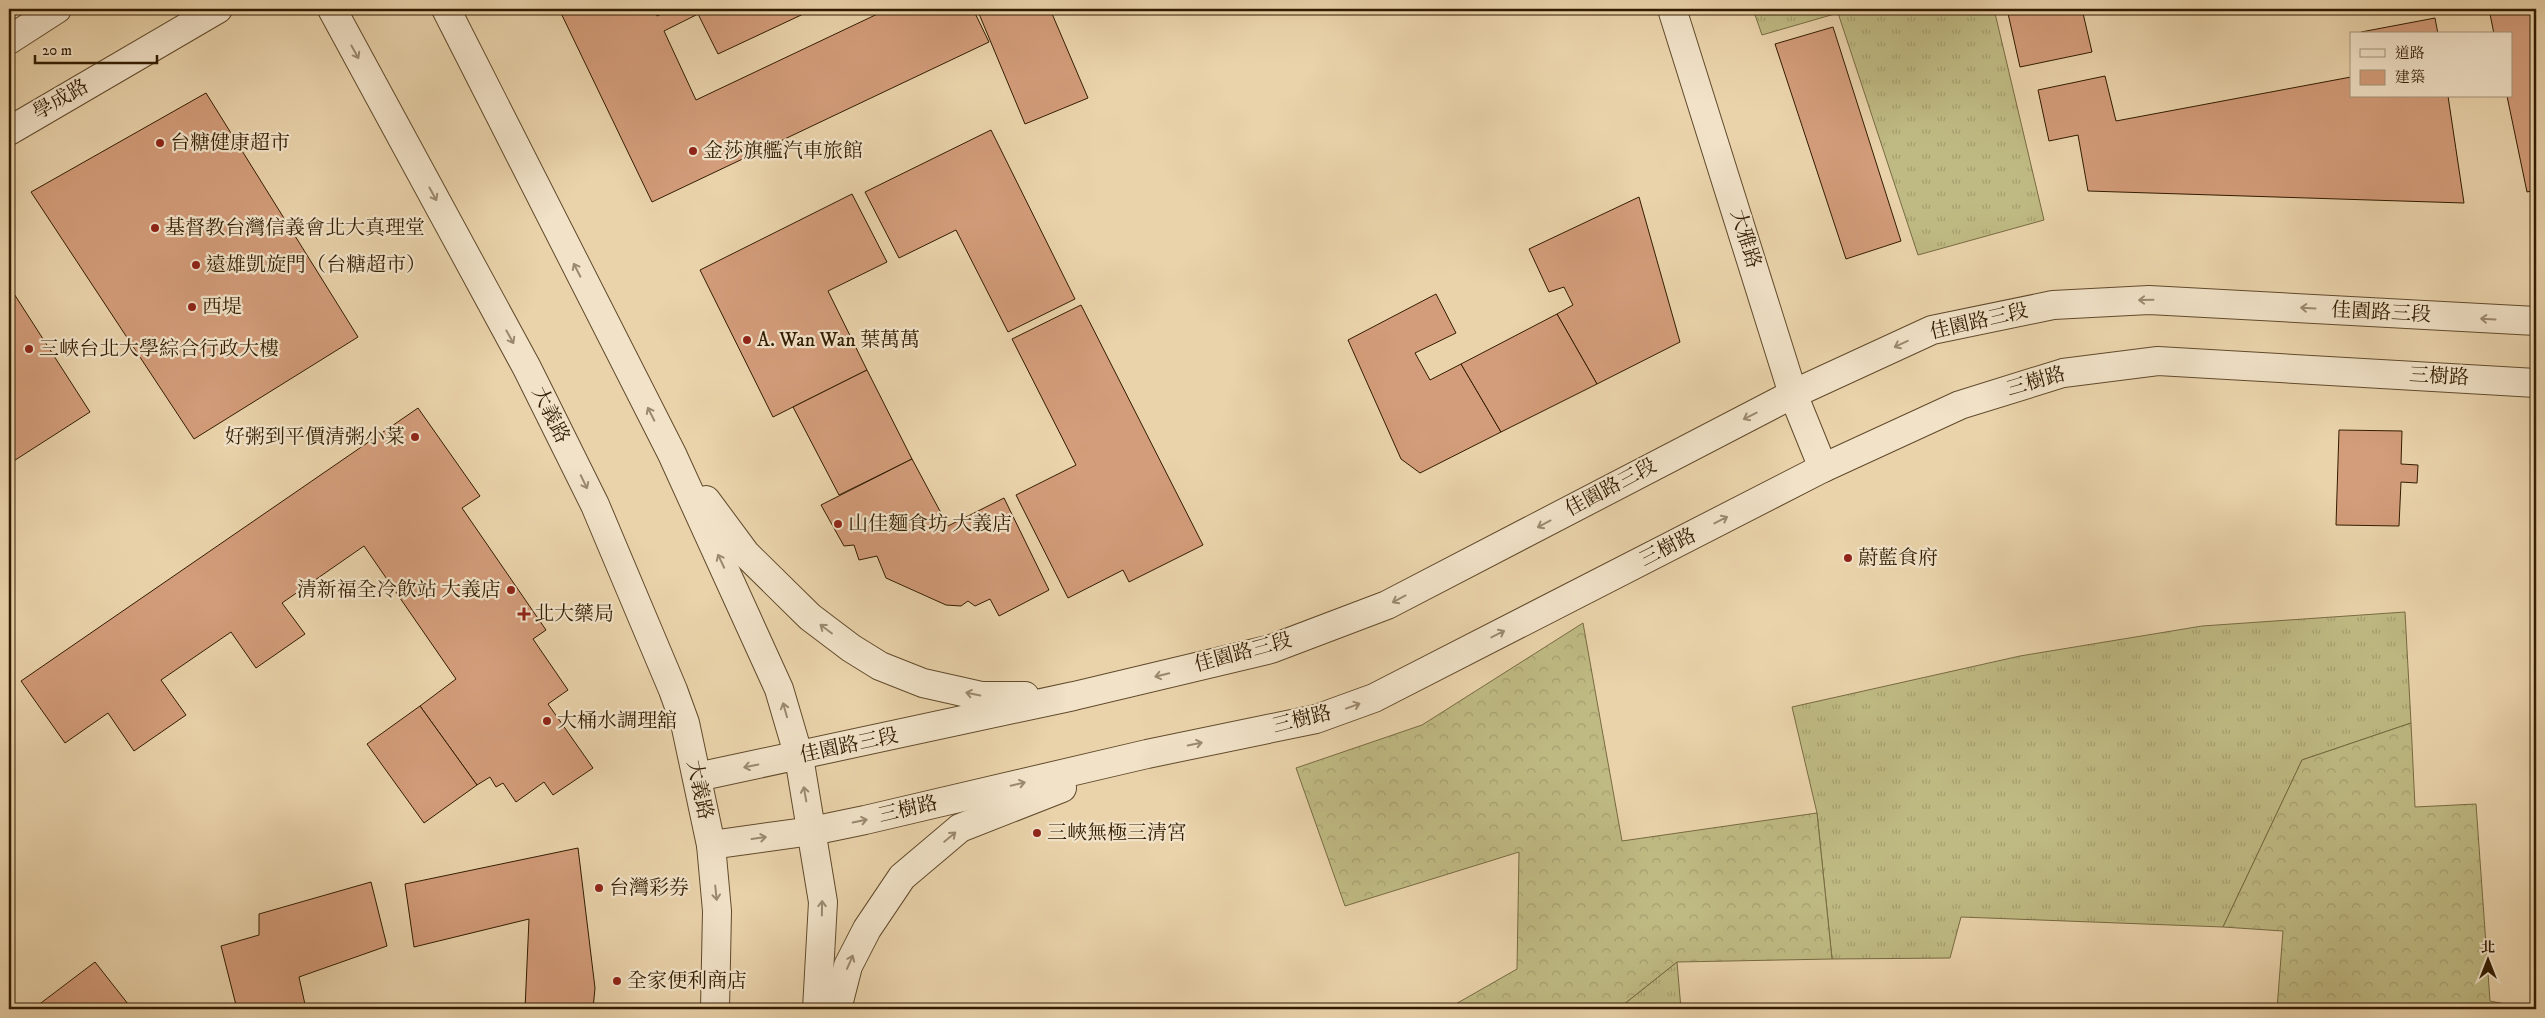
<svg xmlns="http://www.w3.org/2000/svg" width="2545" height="1018" font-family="'IM FELL DW Pica','Noto Serif TC',serif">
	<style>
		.grass { fill: url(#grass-tufts); stroke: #786b42 }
		.forest { fill: url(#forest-crowns); stroke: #786b42 }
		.building { fill: #d39c7a; stroke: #321c00 }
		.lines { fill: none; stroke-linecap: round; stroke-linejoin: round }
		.minor-casing { stroke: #604a2b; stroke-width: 30 }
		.tertiary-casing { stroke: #604a2b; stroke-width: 30 }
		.minor { stroke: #f1e2c8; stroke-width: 28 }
		.tertiary { stroke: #f1e2c8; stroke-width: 28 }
		.oneway { stroke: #9b896e }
		.poi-dot { fill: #8f2418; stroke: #f1e2c8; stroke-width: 2 }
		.labels { text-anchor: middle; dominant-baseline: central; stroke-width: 4.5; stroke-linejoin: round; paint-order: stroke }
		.street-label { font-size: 20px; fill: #321c00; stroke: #f1e2c8 }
		.poi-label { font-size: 20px; fill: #321c00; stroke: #f1e2c8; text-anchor: start }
	</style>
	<defs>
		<pattern id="grass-tufts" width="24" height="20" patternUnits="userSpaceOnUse" patternTransform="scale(1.25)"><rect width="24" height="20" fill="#bfba83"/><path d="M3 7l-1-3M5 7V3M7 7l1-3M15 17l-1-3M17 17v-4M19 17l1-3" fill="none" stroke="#a59f6f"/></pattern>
		<pattern id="forest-crowns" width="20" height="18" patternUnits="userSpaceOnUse" patternTransform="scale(1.25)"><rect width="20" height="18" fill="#bfba83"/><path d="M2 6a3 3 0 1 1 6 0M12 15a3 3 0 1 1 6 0" fill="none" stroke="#a59f6f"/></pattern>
	</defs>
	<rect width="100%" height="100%" fill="#ead3ab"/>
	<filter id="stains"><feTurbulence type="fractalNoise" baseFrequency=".004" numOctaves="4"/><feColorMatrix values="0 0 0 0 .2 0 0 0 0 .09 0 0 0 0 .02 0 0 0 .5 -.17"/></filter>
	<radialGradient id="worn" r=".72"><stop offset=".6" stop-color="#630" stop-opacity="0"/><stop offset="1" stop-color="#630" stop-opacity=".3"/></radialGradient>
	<g class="grass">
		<path d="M 1753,9 L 1994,9 L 2044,220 L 1918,255 L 1838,13 L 1762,35 Z"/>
		<path d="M 2405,612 L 2411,723 L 2302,760 L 2223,927 L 1961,917 L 1950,958 L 1832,959 L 1817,813 L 1792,707 L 2020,656 L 2202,626 Z"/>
		<path d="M 1677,962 L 1681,1009 L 1618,1009 Z"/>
	</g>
	<g class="forest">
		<path d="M 1583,623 L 1622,841 L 1817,813 L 1832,959 L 1677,962 L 1618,1009 L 1447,1009 L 1517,969 L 1519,852 L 1345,906 L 1296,768 L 1422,725 Z"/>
		<path d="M 2411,723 L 2415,807 L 2476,804 L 2490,1001 L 2530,1009 L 2277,1009 L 2283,931 L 2223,927 L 2302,760 Z"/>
	</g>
	<g class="building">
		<path d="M 559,9 L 654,9 L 657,16 L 673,9 L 814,9 L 718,54 L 698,14 L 664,31 L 696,100 L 888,9 L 973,9 L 989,42 L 652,202 Z"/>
		<path d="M 977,9 L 1050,9 L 1088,98 L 1025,124 Z"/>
		<path d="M 2007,9 L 2082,9 L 2092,52 L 2020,67 Z"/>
		<path d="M 2489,9 L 2536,9 L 2536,190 L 2527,192 L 2507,96 L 2511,96 L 2511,34 L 2494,34 Z"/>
		<path d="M 2435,18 L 2438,34 L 2361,34 L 2361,32 Z"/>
		<path d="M 1833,27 L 1901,241 L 1846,259 L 1775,44 Z"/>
		<path d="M 2105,76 L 2116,121 L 2351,77 L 2351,96 L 2448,96 L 2464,203 L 2088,191 L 2078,135 L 2049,141 L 2038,90 Z"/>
		<path d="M 206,93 L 358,337 L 194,439 L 31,192 Z"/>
		<path d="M 991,130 L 1075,299 L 1008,332 L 956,230 L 899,258 L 865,192 Z"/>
		<path d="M 852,194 L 887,262 L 828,291 L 867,370 L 773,417 L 700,270 Z"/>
		<path d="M 1639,197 L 1680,342 L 1597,384 L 1557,314 L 1573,305 L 1564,287 L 1549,292 L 1529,249 Z"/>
		<path d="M 9,286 L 90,412 L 9,464 Z"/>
		<path d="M 1436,294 L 1456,333 L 1415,353 L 1430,380 L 1461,364 L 1501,432 L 1420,473 L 1401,459 L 1348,340 Z"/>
		<path d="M 1081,305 L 1203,545 L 1129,582 L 1123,570 L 1068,598 L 1016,495 L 1076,465 L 1012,339 Z"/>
		<path d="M 1557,314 L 1597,384 L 1501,432 L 1461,364 Z"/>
		<path d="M 867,370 L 912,459 L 839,495 L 793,407 Z"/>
		<path d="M 418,408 L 480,496 L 462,508 L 546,630 L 533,639 L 568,690 L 548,704 L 593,768 L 553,795 L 544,782 L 516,802 L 503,783 L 496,787 L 490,777 L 477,785 L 420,706 L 456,679 L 364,546 L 282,603 L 305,634 L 256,668 L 231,632 L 161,680 L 186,715 L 134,751 L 108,713 L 65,743 L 21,681 Z"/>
		<path d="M 2339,430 L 2402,431 L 2401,464 L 2418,465 L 2417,483 L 2401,482 L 2399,526 L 2336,525 Z"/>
		<path d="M 912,459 L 948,526 L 1004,498 L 1049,590 L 999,616 L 990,599 L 975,606 L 968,601 L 961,606 L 946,605 L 886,578 L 877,556 L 859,560 L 854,545 L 844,546 L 821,505 Z"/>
		<path d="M 420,706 L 477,785 L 424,823 L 367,744 Z"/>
		<path d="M 578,848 L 595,988 L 593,1009 L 525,1009 L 529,919 L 414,947 L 405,884 Z"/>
		<path d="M 371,882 L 387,946 L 299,977 L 306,1009 L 237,1009 L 221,946 L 259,935 L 259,914 Z"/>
		<path d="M 95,962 L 132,1009 L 33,1009 Z"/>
	</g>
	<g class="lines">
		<g class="minor-casing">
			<path id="minor" d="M 1672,9 L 1793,394 L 1823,468"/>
		</g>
		<g class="tertiary-casing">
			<g id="tertiary">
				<path d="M 332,9 L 527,368 L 595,505 L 673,690 L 685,723 L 711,845 L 717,911 L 715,1009"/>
				<path d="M 446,9 L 672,454 L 779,689 L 799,757 L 823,902 L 817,1009"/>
				<path d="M 9,40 L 57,9"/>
				<path d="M 9,131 L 218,9"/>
				<path d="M 706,500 L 746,554 L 810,617 L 851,648 L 880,666 L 923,683 L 981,696 L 1025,696"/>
				<path d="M 697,777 L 1074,696 L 1271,649 L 1387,605 L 1793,394 L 1932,330 L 2053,305 L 2149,300 L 2536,321"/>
				<path d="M 711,845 L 812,831 L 865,820 L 1147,754 L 1316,719 L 1374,698 L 1823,468 L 1960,405 L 2063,373 L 2158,361 L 2536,383"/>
				<path d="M 837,1009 L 848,966 L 867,929 L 902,877 L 960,828 L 1062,788"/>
			</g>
		</g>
		<use href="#minor" class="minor"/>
		<use href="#tertiary" class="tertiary"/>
	</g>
	<defs><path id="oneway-shaft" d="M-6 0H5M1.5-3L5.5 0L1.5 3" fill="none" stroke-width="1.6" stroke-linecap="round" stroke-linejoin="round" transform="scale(1.25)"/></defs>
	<g class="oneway">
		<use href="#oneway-shaft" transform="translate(355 52) rotate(61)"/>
		<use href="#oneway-shaft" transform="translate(433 194) rotate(61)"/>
		<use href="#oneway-shaft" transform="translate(577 270) rotate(-117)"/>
		<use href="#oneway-shaft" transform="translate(2146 300) rotate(179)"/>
		<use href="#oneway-shaft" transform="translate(2308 308) rotate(-177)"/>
		<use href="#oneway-shaft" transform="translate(2488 319) rotate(-177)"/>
		<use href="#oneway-shaft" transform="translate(510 337) rotate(61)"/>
		<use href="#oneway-shaft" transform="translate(1901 344) rotate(155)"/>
		<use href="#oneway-shaft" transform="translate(651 414) rotate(-117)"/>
		<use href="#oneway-shaft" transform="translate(1750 416) rotate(153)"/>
		<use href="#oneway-shaft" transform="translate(584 482) rotate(64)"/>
		<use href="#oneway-shaft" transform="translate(1721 520) rotate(-27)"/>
		<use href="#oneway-shaft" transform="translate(1544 524) rotate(152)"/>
		<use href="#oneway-shaft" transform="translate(721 561) rotate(-115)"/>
		<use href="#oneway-shaft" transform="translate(1399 599) rotate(152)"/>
		<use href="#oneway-shaft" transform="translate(826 629) rotate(-143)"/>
		<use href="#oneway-shaft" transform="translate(1498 634) rotate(-27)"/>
		<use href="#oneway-shaft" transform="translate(1162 675) rotate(166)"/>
		<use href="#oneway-shaft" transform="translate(973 694) rotate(-168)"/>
		<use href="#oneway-shaft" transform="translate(1353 706) rotate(-20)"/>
		<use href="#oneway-shaft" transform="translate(785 710) rotate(-106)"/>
		<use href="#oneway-shaft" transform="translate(1195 744) rotate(-12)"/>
		<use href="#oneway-shaft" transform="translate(751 766) rotate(169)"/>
		<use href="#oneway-shaft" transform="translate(1018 784) rotate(-13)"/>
		<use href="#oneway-shaft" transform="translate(805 794) rotate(-100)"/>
		<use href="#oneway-shaft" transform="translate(860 821) rotate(-12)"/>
		<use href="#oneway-shaft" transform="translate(950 837) rotate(-40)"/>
		<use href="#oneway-shaft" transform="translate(759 838) rotate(-8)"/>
		<use href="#oneway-shaft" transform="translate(716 893) rotate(84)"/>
		<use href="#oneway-shaft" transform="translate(822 908) rotate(-89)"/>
		<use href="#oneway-shaft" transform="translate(850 962) rotate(-66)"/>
	</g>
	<g class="poi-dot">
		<circle cx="160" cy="143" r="5"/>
		<circle cx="693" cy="151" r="5"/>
		<circle cx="155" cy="228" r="5"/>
		<circle cx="196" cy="265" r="5"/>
		<circle cx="192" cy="307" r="5"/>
		<circle cx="747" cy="340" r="5"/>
		<circle cx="29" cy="349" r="5"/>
		<circle cx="415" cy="437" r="5"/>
		<circle cx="838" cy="524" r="5"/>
		<circle cx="1848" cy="558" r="5"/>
		<circle cx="511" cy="590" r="5"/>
		<path d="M521.5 606.5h5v5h5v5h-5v5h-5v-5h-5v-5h5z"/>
		<circle cx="547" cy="721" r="5"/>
		<circle cx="1037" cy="833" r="5"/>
		<circle cx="599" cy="888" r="5"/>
		<circle cx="617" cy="981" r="5"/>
	</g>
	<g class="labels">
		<g class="street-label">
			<text transform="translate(61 100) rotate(-30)">學成路</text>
			<text transform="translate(1745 239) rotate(73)">大雅路</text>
			<text transform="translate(2381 313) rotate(3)">佳園路三段</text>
			<text transform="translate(1979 322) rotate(-13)">佳園路三段</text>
			<text transform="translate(2439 377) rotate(3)">三樹路</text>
			<text transform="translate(2036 382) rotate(-16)">三樹路</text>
			<text transform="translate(550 415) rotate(64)">大義路</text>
			<text transform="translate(1611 488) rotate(-28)">佳園路三段</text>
			<text transform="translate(1668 548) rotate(-27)">三樹路</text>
			<text transform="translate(1243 653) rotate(-15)">佳園路三段</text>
			<text transform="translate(1302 720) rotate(-14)">三樹路</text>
			<text transform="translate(849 746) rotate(-12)">佳園路三段</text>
			<text transform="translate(699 790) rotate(78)">大義路</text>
			<text transform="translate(908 810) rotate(-13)">三樹路</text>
		</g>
		<g class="poi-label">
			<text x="170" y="143">台糖健康超市</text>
			<text x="703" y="151">金莎旗艦汽車旅館</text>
			<text x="165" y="228">基督教台灣信義會北大真理堂</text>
			<text x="206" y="265">遠雄凱旋門（台糖超市）</text>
			<text x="202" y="307">西堤</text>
			<text x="757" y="340">A. Wan Wan 葉萬萬</text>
			<text x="39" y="349">三峽台北大學綜合行政大樓</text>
			<text x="405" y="437" text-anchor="end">好粥到平價清粥小菜</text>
			<text x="848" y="524">山佳麵食坊 大義店</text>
			<text x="1858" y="558">蔚藍食府</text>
			<text x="501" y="590" text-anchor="end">清新福全冷飲站 大義店</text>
			<text x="534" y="614">北大藥局</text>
			<text x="557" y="721">大桶水調理舘</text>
			<text x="1047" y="833">三峽無極三清宮</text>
			<text x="609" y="888">台灣彩券</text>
			<text x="627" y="981">全家便利商店</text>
		</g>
	</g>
	<rect width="2545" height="1018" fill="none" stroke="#ead3ab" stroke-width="30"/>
	<rect x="10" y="10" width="2525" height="998" fill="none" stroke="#321c00" stroke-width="2.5"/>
	<rect x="15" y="15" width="2515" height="988" fill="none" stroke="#321c00"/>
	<rect x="2350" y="32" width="162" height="65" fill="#f1e2c8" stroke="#a59378"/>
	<rect x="2360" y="49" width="25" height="8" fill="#f1e2c8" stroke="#a59378"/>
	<text x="2395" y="58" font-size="15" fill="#321c00">道路</text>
	<rect x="2360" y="70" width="25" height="15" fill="#d39c7a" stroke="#a59378"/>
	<text x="2395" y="82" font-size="15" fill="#321c00">建築</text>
	<g transform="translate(2488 960)" stroke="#f1e2c8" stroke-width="4" paint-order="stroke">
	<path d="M0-4L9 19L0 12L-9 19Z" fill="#321c00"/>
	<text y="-8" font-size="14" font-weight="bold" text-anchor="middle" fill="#321c00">北</text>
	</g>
	<path d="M35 55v8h122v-8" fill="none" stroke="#321c00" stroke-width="2.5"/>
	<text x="42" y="55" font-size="15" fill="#321c00" stroke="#f1e2c8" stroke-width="4" paint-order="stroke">20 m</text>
	<rect width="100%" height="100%" filter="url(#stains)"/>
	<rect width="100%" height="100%" fill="url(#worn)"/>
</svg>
